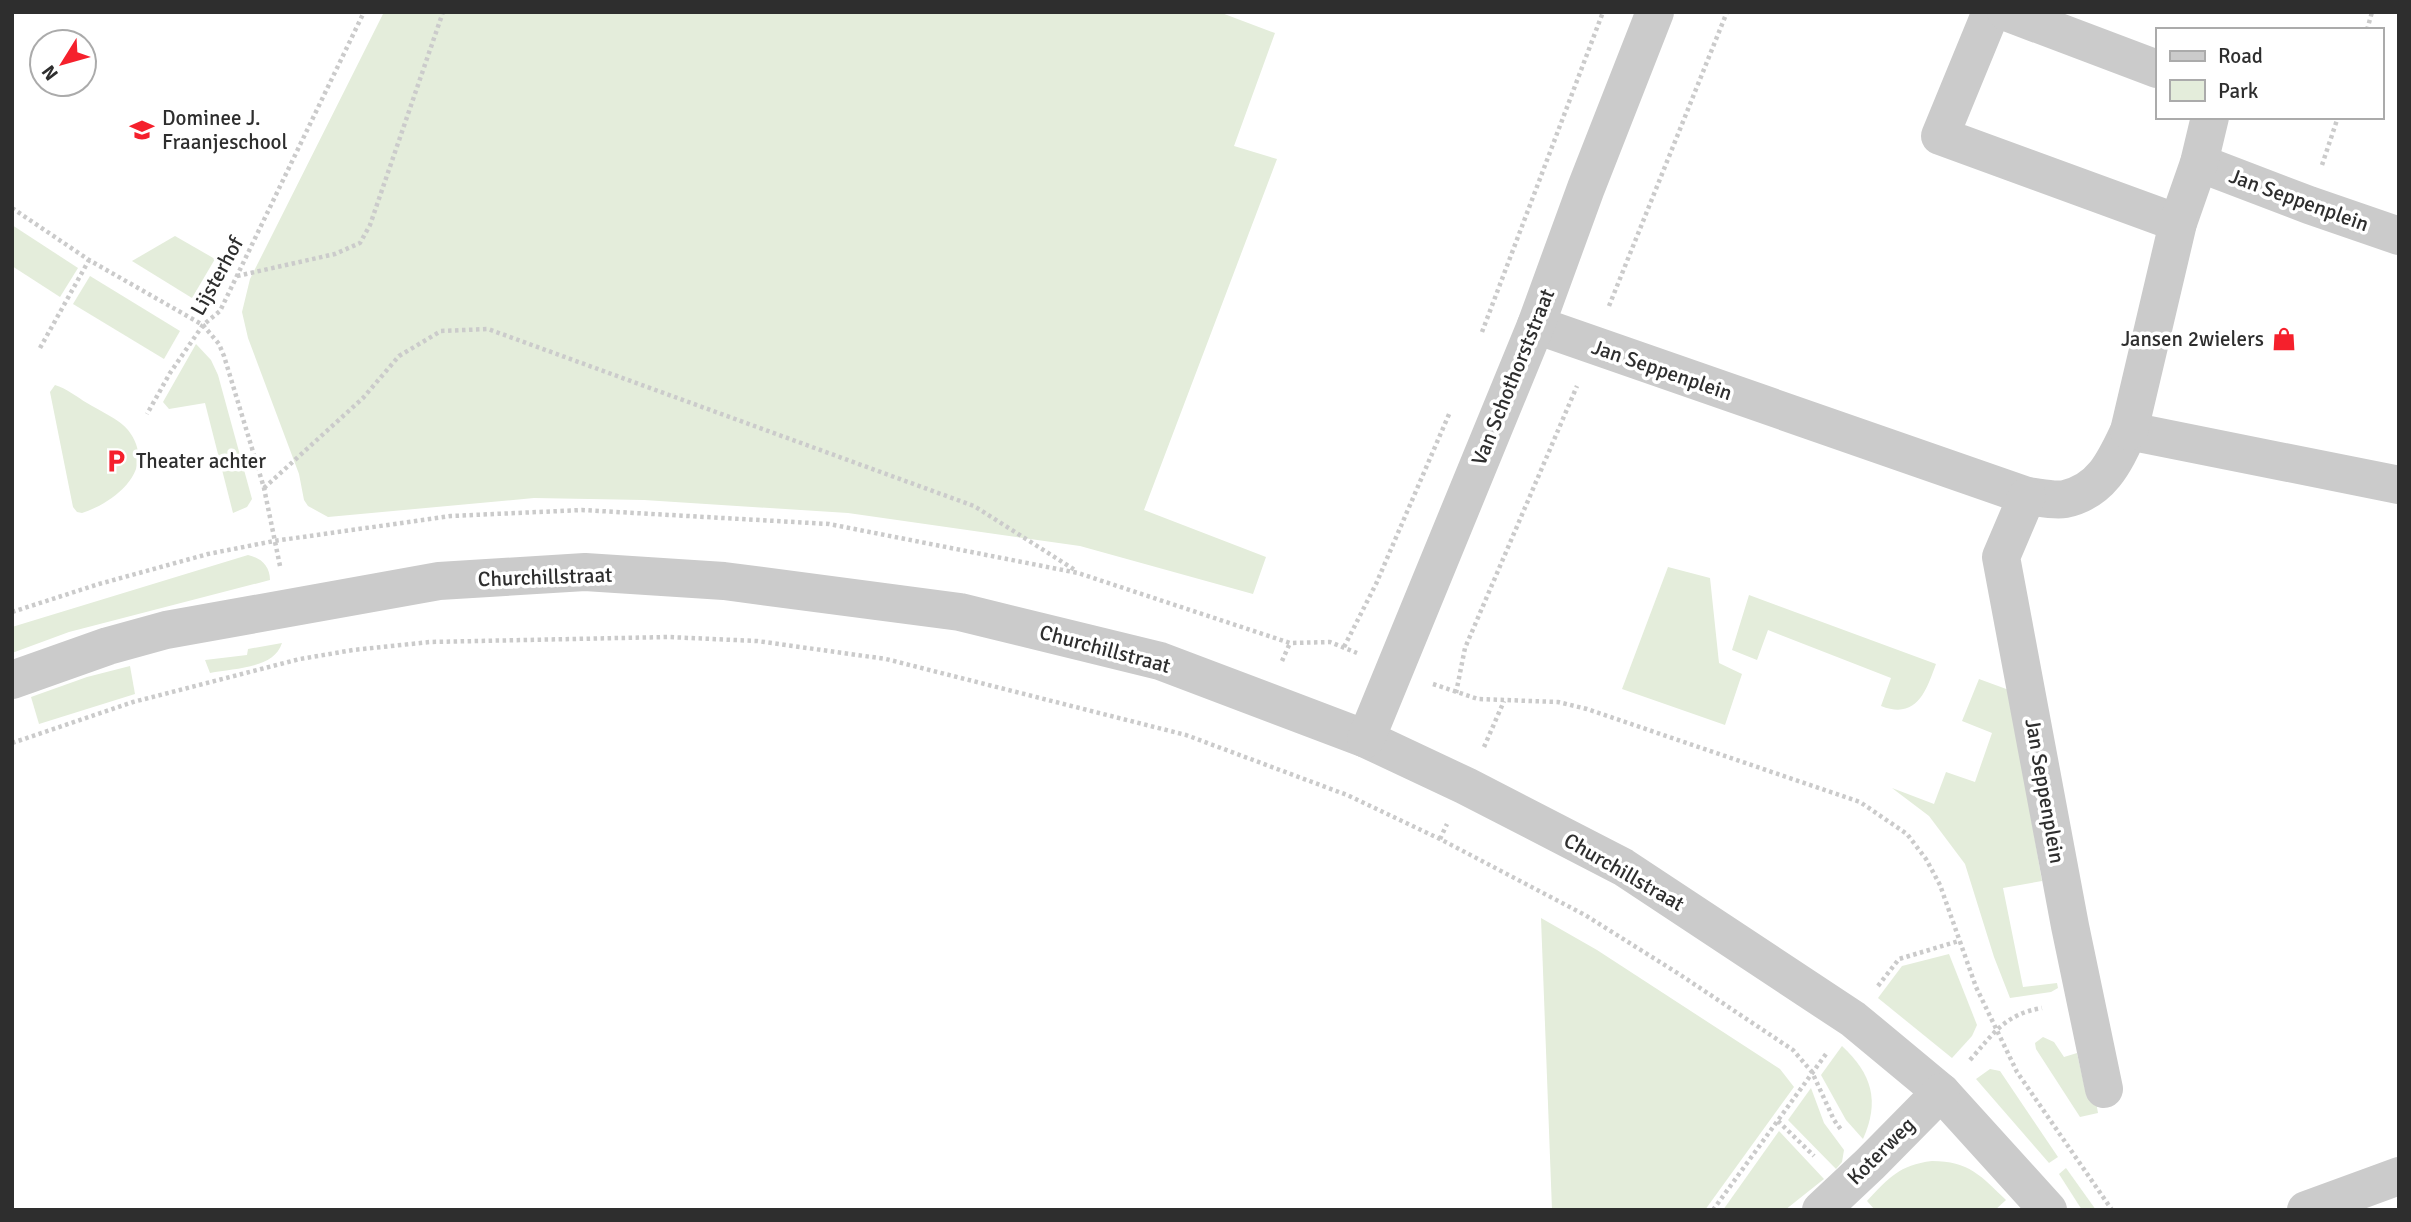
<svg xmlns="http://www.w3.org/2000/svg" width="2411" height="1222" font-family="Signika,sans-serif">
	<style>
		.green { fill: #e4eddb }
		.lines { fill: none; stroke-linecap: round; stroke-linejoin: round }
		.path { stroke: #cbcbcb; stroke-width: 4.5; stroke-dasharray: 3.5 3.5; stroke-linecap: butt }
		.minor { stroke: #cbcbcb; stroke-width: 38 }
		.labels { text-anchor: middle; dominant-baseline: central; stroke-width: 7; stroke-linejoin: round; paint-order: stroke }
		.poi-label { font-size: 21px; fill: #2e2e2e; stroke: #fff; text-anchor: start }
		.street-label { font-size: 21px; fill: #2e2e2e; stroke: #fff }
	</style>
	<rect width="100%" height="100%" fill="#fff"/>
	<g class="green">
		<path d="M 384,12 L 1219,12 L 1275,33 L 1234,146 L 1277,159 L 1144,510 L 1266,557 L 1253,594 L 1080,546 L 848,513 L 644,500 L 534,498 L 328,517 L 308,506 L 304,500 L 299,474 L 248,338 L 242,312 L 250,279 Z"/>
		<path d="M 12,225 L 78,268 L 60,297 L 12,266 Z"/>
		<path d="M 175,236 L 215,259 L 192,298 L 132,261 Z"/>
		<path d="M 90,276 L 180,331 L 164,359 L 73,304 Z"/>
		<path d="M 196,344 L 211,360 L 218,375 L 252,499 L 247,507 L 233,513 L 205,403 L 169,409 L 163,402 Z"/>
		<path d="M 55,385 C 66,388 77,397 87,403 C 100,411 119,419 128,430 C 158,468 116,502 82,513 L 77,512 L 73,507 L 50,392 Z"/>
		<path d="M 248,555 C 261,558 270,566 270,580 L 69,632 L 12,653 L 12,627 Z"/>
		<path d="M 1668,567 L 1710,578 L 1719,663 L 1742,674 L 1725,725 L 1622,689 Z"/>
		<path d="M 1749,595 L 1936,664 C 1926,691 1917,720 1881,706 L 1891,678 L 1768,630 L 1757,660 L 1732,650 Z"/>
		<path d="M 282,643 C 274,669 234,668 210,673 L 205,660 L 247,655 L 248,649 Z"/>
		<path d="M 130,666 L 135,694 L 39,724 L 31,697 L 87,677 Z"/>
		<path d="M 1979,679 L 2009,690 L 2042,881 L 2003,888 L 2023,987 L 2057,983 L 2058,988 L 2051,992 L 2010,998 L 1994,957 L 1965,864 L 1929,816 L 1892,788 L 1934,804 L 1946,772 L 1975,782 L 1992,733 L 1962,721 Z"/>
		<path d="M 1541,918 L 1597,950 L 1780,1069 L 1794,1087 L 1705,1210 L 1552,1210 Z"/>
		<path d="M 1949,954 L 1977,1025 L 1972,1036 L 1952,1058 L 1878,998 L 1902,966 Z"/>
		<path d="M 2043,1037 L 2054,1042 L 2064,1057 L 2077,1053 L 2087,1098 L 2095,1096 L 2098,1113 L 2080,1117 L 2036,1049 L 2035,1043 Z"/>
		<path d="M 1842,1046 C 1872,1074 1880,1101 1863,1139 L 1846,1120 L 1821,1075 Z"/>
		<path d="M 1990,1069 L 2000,1071 L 2058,1157 L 2049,1163 L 1976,1079 Z"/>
		<path d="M 1811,1088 L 1824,1123 L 1844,1150 L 1842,1162 L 1836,1169 L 1788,1120 Z"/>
		<path d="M 1779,1131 L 1824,1179 L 1785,1210 L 1723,1210 Z"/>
		<path d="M 1932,1161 C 1969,1161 1981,1176 2006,1200 L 1995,1210 L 1875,1210 L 1867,1201 C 1889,1178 1899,1165 1932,1161 Z"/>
		<path d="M 2066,1168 L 2096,1210 L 2082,1210 L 2059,1174 Z"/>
	</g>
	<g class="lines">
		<g class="path">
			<path d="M 2367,30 L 2372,12"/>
			<path d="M 2322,165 L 2338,117"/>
			<path d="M 12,208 L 89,260 L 203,325 L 170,373 L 147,414"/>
			<path d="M 237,276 L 335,254 L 360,243 L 370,225 L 443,12"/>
			<path d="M 1609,306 L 1727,12"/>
			<path d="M 1482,332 L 1603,12"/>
			<path d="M 40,348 L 89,260"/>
			<path d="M 264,488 L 363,398 L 399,356 L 441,331 L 488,329 L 974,506 L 1075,570"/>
			<path d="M 280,566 L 264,488 L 224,356 L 219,344 L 203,325 L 220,311 L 364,12"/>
			<path d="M 12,612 L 99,584 L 208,554 L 274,541 L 451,516 L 582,510 L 829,524 L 1078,573 L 1290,643 L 1330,642 L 1357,653"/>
			<path d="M 1344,647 L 1376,584 L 1450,412"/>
			<path d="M 1282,661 L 1290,643"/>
			<path d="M 1433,684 L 1478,699 L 1558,702 L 1587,709 L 1860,802 L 1907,834 L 1926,859 L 1940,885 L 1976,987 L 2017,1072 L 2112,1210"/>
			<path d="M 1456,693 L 1465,648 L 1577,386"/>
			<path d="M 12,743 L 133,702 L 300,659 L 353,650 L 430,642 L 668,637 L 757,641 L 886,659 L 1186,735 L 1347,795 L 1440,839 L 1585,915 L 1679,974 L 1793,1050 L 1812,1072 L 1834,1120 L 1842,1131"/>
			<path d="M 1484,747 L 1504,701"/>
			<path d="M 1440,839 L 1447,824"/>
			<path d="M 1878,986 L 1899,959 L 1959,941"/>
			<path d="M 1970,1060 C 1993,1034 2005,1014 2042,1008"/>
			<path d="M 1778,1121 L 1814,1156"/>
			<path d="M 1713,1210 L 1826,1054"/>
		</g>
		<g class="minor">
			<path d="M 1991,12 L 1940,136 L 2178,223"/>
			<path d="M 2006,12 L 2157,69"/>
			<path d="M 2199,163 L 2309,205 L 2399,236"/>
			<path d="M 1536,325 L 2027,496 C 2038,497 2053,501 2065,499 C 2102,491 2115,461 2129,431 L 2399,485"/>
			<path d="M 2129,431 L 2178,223 L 2199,163 L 2210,117"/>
			<path d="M 2027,496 L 2001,557 L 2070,926 L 2104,1089"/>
			<path d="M 12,680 L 108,646 L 166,630 L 439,581 L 585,572 L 724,581 L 960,612 L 1160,661 L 1366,739 L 1466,786 L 1623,867 L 1853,1019 L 1941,1092 L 2048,1210"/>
			<path d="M 1366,739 L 1536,325 L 1586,188 L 1655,12"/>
			<path d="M 1821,1210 L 1870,1164 L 1941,1092"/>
			<path d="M 2306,1210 L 2399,1176"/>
		</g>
	</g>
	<defs>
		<g id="school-bare" transform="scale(1.89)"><path d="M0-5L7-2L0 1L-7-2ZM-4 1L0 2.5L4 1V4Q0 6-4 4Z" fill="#f5202c" stroke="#fff" stroke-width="2.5" paint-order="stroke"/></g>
		<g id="shop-bare" transform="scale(1.89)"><path d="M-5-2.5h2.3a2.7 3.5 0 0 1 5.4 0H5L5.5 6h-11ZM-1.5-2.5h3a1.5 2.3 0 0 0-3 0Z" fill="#f5202c" stroke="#fff" stroke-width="2.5" paint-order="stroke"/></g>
		<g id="parking-bare" transform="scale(1.89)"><path d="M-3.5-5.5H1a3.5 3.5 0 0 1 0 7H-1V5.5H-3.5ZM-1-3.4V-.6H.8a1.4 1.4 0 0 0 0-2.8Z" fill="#f5202c" stroke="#fff" stroke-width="2.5" paint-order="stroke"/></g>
	</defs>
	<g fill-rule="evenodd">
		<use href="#school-bare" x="142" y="130"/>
		<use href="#shop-bare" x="2284" y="339"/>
		<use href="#parking-bare" x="116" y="461"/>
	</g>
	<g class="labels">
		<g class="poi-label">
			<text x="162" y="118">Dominee J.<tspan x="162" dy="24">Fraanjeschool</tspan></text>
			<text x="2264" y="339" text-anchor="end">Jansen 2wielers</text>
			<text x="136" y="461">Theater achter</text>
		</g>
		<g class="street-label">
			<text transform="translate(2299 200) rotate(20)">Jan Seppenplein</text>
			<text transform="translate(217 276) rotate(-61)">Lijsterhof</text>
			<text transform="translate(1662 370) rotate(19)">Jan Seppenplein</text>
			<text transform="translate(1513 377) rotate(-68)">Van Schothorststraat</text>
			<text transform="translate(545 577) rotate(-2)">Churchillstraat</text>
			<text transform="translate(1105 649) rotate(15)">Churchillstraat</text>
			<text transform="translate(2045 791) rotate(80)">Jan Seppenplein</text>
			<text transform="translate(1624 872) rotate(30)">Churchillstraat</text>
			<text transform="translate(1881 1151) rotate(-45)">Koterweg</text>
		</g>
	</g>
	<rect width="2411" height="1222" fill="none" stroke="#2e2e2e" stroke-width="28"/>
	<rect x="2156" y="28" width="228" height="91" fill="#ffffff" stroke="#ababab" stroke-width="2"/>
	<rect x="2170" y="51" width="35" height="10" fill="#cbcbcb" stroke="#ababab" stroke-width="2"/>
	<text x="2218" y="63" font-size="21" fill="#2e2e2e">Road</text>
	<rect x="2170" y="80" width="35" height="21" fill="#e4eddb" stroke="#ababab" stroke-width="2"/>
	<text x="2218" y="98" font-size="21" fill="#2e2e2e">Park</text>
	<g transform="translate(63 63) rotate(233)"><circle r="33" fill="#ffffff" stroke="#ababab" stroke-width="2"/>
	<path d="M0-5L12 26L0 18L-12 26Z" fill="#f5202c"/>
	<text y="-10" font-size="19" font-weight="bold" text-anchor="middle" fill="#2e2e2e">N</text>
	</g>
</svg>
